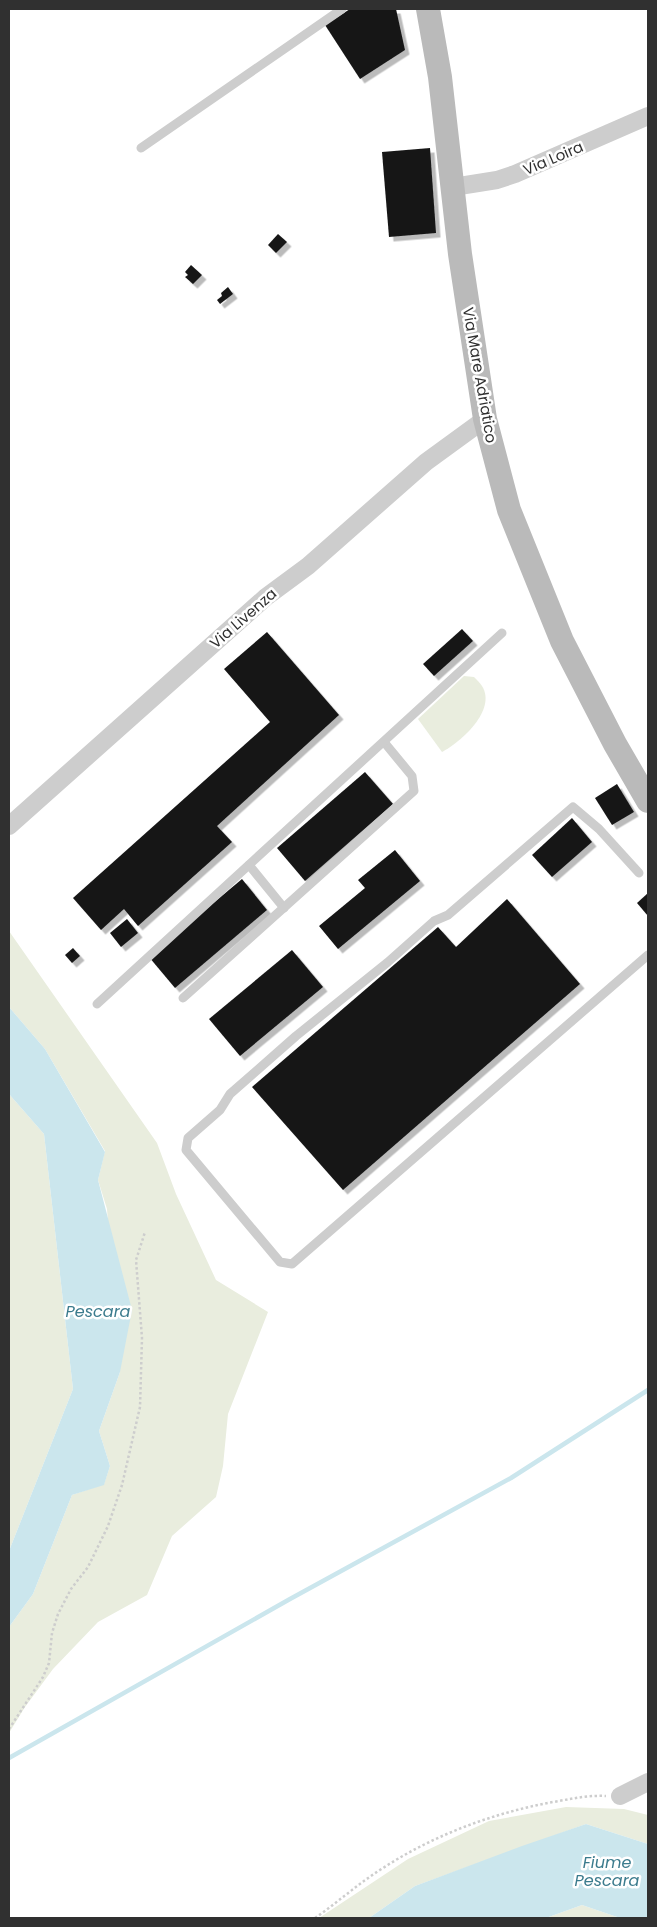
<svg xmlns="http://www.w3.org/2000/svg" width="657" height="1927" font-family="Poppins,sans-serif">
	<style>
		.green { fill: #e9edde }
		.water { fill: #cbe6ed }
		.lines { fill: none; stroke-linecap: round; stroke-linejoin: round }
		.stream { stroke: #cbe6ed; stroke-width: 4.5 }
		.building { fill: #171717; filter: url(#shadow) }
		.path { stroke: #cdcdcd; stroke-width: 2.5; stroke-dasharray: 2.5 2.5; stroke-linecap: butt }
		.service { stroke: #cdcdcd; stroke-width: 9 }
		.minor { stroke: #cdcdcd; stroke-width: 18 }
		.secondary { stroke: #bababa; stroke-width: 24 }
		.labels { text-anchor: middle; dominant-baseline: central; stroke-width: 5; stroke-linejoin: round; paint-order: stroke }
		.street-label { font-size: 15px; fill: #303030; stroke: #fff }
		.water-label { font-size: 16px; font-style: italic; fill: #3b7b8d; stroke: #fff }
	</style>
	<defs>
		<filter id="shadow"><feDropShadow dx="4.5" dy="4.5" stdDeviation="0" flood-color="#0004"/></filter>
	</defs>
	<rect width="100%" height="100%" fill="#fff"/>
	<g class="green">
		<path d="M 464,676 L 474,677 C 477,680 480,683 482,686 C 497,710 461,742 442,752 L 418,719 Z"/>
		<path d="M 9,931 L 157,1143 L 176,1194 L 216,1280 L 268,1312 L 228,1414 L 223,1466 L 216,1497 L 172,1536 L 147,1595 L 98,1622 L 53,1669 L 25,1707 L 9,1733 L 9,1627 L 33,1594 L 72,1495 L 104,1484 L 110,1466 L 99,1431 L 120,1372 L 107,1209 L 98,1180 L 105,1151 L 45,1049 L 9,1007 Z"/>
		<path d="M 9,1094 L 44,1134 L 73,1389 L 9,1551 Z"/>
		<path d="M 566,1807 L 624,1809 L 648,1815 L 648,1844 L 586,1824 L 415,1886 L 369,1918 L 319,1918 L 408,1859 L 489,1821 Z"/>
		<path d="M 582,1905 L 620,1918 L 546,1918 Z"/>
	</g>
	<g class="water">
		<path d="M 9,1007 L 45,1049 L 105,1152 L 98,1180 L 132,1310 L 120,1372 L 99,1431 L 110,1466 L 104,1485 L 72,1495 L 33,1594 L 9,1627 L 9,1551 L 73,1389 L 44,1134 L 9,1094 Z"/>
		<path d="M 586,1824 L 648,1844 L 648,1918 L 620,1918 L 582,1905 L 546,1918 L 369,1918 L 415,1886 L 522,1846 Z"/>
	</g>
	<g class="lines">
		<path class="stream" d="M 9,1758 L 290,1599 L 511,1478 L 648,1390"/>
	</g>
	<g class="building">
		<path d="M 350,9 L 396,9 L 405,50 L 360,79 L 325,25 Z"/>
		<path d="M 430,148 L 436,233 L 389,237 L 382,152 Z"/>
		<path d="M 278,234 L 287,242 L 276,253 L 268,245 Z"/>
		<path d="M 191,265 L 202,275 L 193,284 L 185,277 L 188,275 L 185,272 Z"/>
		<path d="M 228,287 L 233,294 L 220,304 L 217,300 L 222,296 L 221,293 Z"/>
		<path d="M 462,629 L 473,641 L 434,676 L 423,664 Z"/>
		<path d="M 267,632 L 339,715 L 217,826 L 232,842 L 138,926 L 124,909 L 101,930 L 73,898 L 270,722 L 224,669 Z"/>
		<path d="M 365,772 L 393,804 L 305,881 L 277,848 Z"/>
		<path d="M 617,784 L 634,812 L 612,825 L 595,798 Z"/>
		<path d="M 572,818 L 592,842 L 552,877 L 532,855 Z"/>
		<path d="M 395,850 L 420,881 L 338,949 L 319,926 L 365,888 L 358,880 Z"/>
		<path d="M 242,879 L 267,910 L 175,988 L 149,957 Z"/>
		<path d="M 648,893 L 648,916 L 637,903 Z"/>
		<path d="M 507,899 L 580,984 L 343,1190 L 252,1087 L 438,927 L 456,947 Z"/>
		<path d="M 127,919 L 138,933 L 121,947 L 110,933 Z"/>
		<path d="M 73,948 L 80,956 L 72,963 L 65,955 Z"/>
		<path d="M 292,950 L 323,987 L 240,1056 L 209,1019 Z"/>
	</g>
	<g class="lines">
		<g class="path">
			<path d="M 9,1729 L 43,1677 L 49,1663 L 52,1633 L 58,1614 L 71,1589 L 88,1567 L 108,1526 L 122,1485 L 140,1407 L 142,1338 L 136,1260 L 145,1232"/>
			<path d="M 315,1918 C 338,1902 359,1883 383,1868 C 434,1835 493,1813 553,1802 C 571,1799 587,1795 606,1796"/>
		</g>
		<g class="service">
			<path d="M 141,148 L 342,9"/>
			<path d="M 249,865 L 284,908"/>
			<path d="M 639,873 L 599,829 L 573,807 L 448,915 L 434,921 L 388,962 L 296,1036 L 230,1094 L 220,1110 L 188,1138 L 186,1150 L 280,1262 L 292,1264 L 648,955"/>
			<path d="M 183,998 L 414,791 L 412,776 L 384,742"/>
			<path d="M 97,1004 L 502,633"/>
		</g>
		<g class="minor">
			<path d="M 453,187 L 497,180 L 515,174 L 648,116"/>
			<path d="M 9,826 L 266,597 L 308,566 L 426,462 L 485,419"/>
			<path d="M 620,1796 L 648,1782"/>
		</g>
		<path class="secondary" d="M 428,9 L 440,77 L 460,254 L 485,419 L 509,510 L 562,641 L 615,744 L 648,801"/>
	</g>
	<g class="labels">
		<g class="street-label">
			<text transform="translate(553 158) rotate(-23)">Via Loira</text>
			<text transform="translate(480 375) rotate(80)">Via Mare Adriatico</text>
			<text transform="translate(243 618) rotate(-41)">Via Livenza</text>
		</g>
		<g class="water-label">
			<text x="98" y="1311">Pescara</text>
			<text x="607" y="1862">Fiume<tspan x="607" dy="18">Pescara</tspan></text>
		</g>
	</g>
	<rect width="657" height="1927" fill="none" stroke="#303030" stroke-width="20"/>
</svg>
